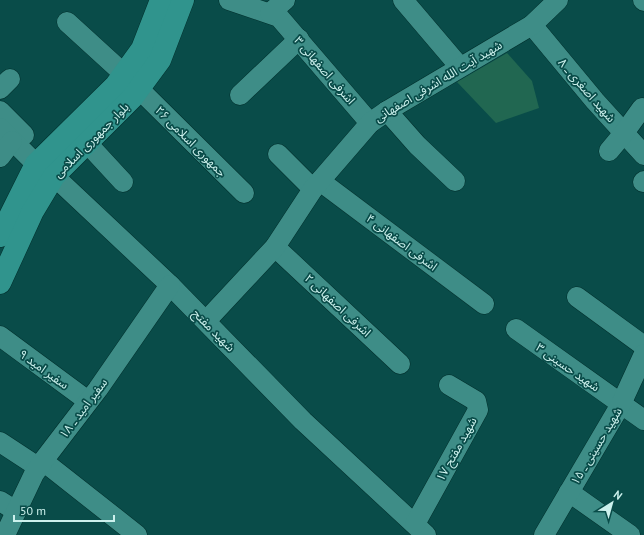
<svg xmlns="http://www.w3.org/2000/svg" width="644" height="535" font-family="'PT Sans','Noto Sans Arabic',sans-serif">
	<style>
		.building { fill: #216751 }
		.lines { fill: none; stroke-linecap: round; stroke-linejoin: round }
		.minor-casing { stroke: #02302d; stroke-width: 21 }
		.major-casing { stroke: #02302d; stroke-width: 23 }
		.minor { stroke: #3e8d87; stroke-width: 20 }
		.major { stroke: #30948d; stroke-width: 22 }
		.labels { text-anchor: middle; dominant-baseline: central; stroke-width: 3.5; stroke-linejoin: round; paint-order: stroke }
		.street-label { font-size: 12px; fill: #ccf1ed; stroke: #094c49 }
	</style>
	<rect width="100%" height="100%" fill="#094c49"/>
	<path class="building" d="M 507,53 L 532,81 L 539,108 L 496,123 L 457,82 Z"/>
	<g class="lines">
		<g class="minor-casing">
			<g id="minor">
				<path d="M 229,0 L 279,17 L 370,123"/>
				<path d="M 403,0 L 460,67"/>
				<path d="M 643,0 L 644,1"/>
				<path d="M 270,13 L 285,0"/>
				<path d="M 67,22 L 124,74"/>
				<path d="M 532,25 L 595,101 L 644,155"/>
				<path d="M 0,89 L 10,79"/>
				<path d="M 139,89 L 244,193"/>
				<path d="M 240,95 L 299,39"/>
				<path d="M 0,111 L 24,135"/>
				<path d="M 387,111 L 417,145 L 455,181"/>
				<path d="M 0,128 L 36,164 L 54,176 L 170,285 L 303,421 L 426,535"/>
				<path d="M 87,143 L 123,182"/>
				<path d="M 609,151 L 624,133 L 642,108"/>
				<path d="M 278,154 L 313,189"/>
				<path d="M 0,157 L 12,141"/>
				<path d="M 320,181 L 484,304"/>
				<path d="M 643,182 L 644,181"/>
				<path d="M 275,247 L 400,364"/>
				<path d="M 577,297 L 644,346"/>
				<path d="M 206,321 L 275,247 L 313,189 L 370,123 L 387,111 L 532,25 L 558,0"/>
				<path d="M 516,329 L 644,420"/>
				<path d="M 0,336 L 88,401"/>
				<path d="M 0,442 L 38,467"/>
				<path d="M 43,461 L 137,535"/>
				<path d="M 569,492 L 630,535"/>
				<path d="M 0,501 L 16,511"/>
				<path d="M 415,524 L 478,410 L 476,401 L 449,385"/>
				<path d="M 5,535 L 34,474 L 46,457 L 98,389 L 170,285"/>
				<path d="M 544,535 L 621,404 L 644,354"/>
			</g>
		</g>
		<g class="major-casing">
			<g id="major">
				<path d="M 0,236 L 36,164 L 116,85 L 142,49 L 161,0"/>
				<path d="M 0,283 L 33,211 L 54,176 L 132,98 L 160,60 L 183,0"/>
			</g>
		</g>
		<use href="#minor" class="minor"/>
		<use href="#major" class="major"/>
	</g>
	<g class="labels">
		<g class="street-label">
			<text transform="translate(325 70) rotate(49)">اشرفی اصفهانی ۳</text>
			<text transform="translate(438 81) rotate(-31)">شهید آیت الله اشرفی اصفهانی</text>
			<text transform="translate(587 90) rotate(49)">شهید اصغری ـ ۸</text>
			<text transform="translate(91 140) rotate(-45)">بلوار جمهوری اسلامی</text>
			<text transform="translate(191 141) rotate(45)">جمهوری اسلامی ۲۶</text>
			<text transform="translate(402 242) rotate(37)">اشرفی اصفهانی ۴</text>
			<text transform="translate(338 305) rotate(43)">اشرفی اصفهانی ۲</text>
			<text transform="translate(214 330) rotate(45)">شهید مفتح</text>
			<text transform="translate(568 367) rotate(35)">شهید حسینی ۳</text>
			<text transform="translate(44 369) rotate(36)">سفیر امید ۹</text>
			<text transform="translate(83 408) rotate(-53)">سفیر امید ـ ۱۸</text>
			<text transform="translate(596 446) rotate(-59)">شهید حسینی ـ ۱۵</text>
			<text transform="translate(456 449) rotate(-61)">شهید مفتح ۱۷</text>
		</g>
	</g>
	<g transform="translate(612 503) rotate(37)" stroke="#094c49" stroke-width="3" paint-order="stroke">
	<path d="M0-3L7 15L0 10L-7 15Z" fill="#ccf1ed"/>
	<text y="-6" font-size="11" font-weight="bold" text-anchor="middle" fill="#ccf1ed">N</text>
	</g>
	<path d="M14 515v6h100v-6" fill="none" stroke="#ccf1ed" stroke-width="2"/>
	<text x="20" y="515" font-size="12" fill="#ccf1ed" stroke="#094c49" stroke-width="3" paint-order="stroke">50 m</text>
</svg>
